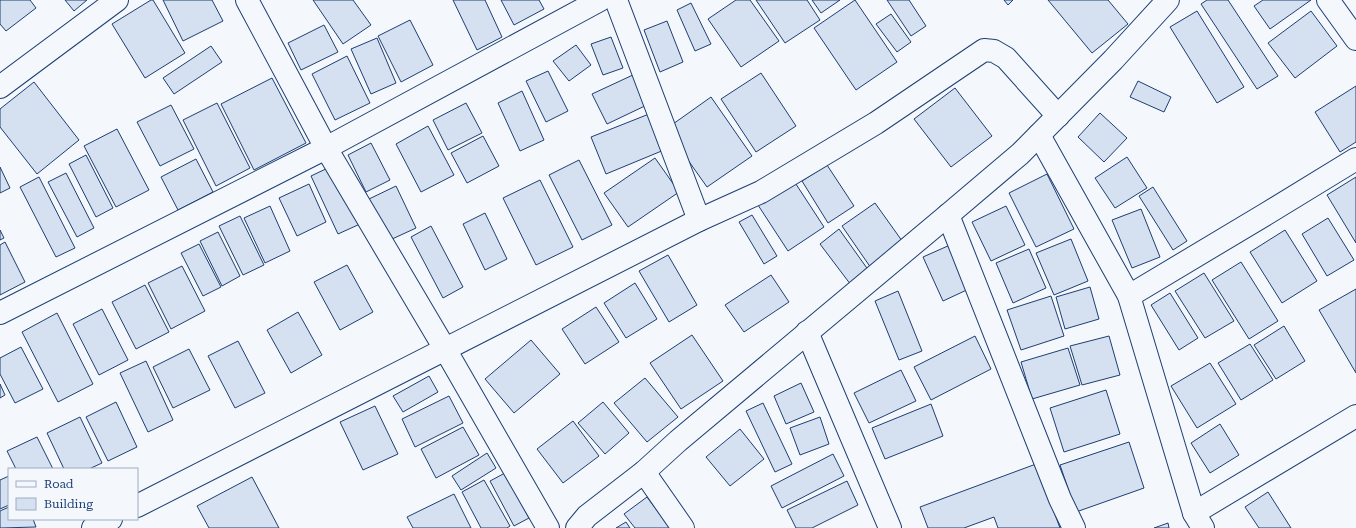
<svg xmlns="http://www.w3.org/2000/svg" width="1356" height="528" font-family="'Roboto Serif',serif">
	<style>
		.building { fill: #d5e0f0; stroke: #1d3f73 }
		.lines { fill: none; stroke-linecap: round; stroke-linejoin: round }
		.minor-casing { stroke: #1d3f73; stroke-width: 24 }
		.minor { stroke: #f4f7fb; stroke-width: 22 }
	</style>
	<rect width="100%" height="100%" fill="#f4f7fb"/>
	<g class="building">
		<path d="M 0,0 L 30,0 L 36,8 L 6,31 L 0,24 Z"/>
		<path d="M 65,0 L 87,0 L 74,11 Z"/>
		<path d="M 151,0 L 153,0 L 185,53 L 145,78 L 112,24 Z"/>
		<path d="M 163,0 L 212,0 L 223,21 L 183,41 Z"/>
		<path d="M 313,0 L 353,0 L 371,25 L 343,44 Z"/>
		<path d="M 453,0 L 485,0 L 502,37 L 477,50 Z"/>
		<path d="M 501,0 L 539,0 L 544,9 L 514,25 Z"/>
		<path d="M 736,0 L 750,0 L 779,41 L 741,67 L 708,19 Z"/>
		<path d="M 756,0 L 807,0 L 820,20 L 785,43 Z"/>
		<path d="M 812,0 L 840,0 L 821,13 Z"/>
		<path d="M 855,0 L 897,62 L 856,90 L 814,28 Z"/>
		<path d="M 887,0 L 909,0 L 926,26 L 911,36 Z"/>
		<path d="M 1004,0 L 1013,0 L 1008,5 Z"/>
		<path d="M 1048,0 L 1108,0 L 1128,24 L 1092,53 Z"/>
		<path d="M 1207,0 L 1228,0 L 1278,76 L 1257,89 L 1201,4 Z"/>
		<path d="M 1263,0 L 1311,0 L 1270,29 L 1254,6 Z"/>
		<path d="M 691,3 L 711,44 L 695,51 L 677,10 Z"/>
		<path d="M 1197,11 L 1244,87 L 1217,103 L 1170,27 Z"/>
		<path d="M 1311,11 L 1337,46 L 1295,78 L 1268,43 Z"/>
		<path d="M 891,14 L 911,42 L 897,52 L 876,24 Z"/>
		<path d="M 410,20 L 433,65 L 401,82 L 378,36 Z"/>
		<path d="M 667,21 L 683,62 L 660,72 L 644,30 Z"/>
		<path d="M 324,25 L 338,52 L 301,70 L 288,43 Z"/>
		<path d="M 611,37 L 623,68 L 603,75 L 591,44 Z"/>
		<path d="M 377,38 L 396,83 L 371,94 L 351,49 Z"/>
		<path d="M 576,45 L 591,65 L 569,81 L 553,61 Z"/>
		<path d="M 211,46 L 222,62 L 174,94 L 163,78 Z"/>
		<path d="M 347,56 L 370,103 L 335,120 L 312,74 Z"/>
		<path d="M 548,71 L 568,111 L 546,122 L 526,81 Z"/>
		<path d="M 761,73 L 796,126 L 756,152 L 721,99 Z"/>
		<path d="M 635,74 L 649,104 L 607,124 L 592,94 Z"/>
		<path d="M 272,78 L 306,143 L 254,170 L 221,104 Z"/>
		<path d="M 1138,81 L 1171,97 L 1164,112 L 1130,97 Z"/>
		<path d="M 34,82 L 79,140 L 37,174 L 0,127 L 0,109 Z"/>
		<path d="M 1356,86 L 1356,142 L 1340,152 L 1315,112 Z"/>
		<path d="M 955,88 L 992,136 L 951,167 L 914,119 Z"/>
		<path d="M 522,91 L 544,140 L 520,151 L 498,103 Z"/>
		<path d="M 711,97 L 752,156 L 707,187 L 666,129 Z"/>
		<path d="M 217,103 L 250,168 L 216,186 L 183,120 Z"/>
		<path d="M 466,103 L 482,133 L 448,150 L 433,120 Z"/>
		<path d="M 171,105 L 194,149 L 160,166 L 137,122 Z"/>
		<path d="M 1100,113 L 1127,138 L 1104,162 L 1078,137 Z"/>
		<path d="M 649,114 L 664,150 L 606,174 L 591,137 Z"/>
		<path d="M 428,126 L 454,175 L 421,192 L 396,144 Z"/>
		<path d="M 117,129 L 149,190 L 116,207 L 84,146 Z"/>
		<path d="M 483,136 L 499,166 L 467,183 L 451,153 Z"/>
		<path d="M 371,143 L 390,180 L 366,192 L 348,155 Z"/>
		<path d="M 86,155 L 113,208 L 96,217 L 69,164 Z"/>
		<path d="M 1127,157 L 1147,188 L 1115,208 L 1095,178 Z"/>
		<path d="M 655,158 L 679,192 L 628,227 L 604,193 Z"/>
		<path d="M 196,159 L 213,192 L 178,210 L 161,177 Z"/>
		<path d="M 579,160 L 612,225 L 582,240 L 549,175 Z"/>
		<path d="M 827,165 L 854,206 L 828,223 L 802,181 Z"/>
		<path d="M 332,166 L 360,224 L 338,234 L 311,176 Z"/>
		<path d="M 0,167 L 10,188 L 0,193 Z"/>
		<path d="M 66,173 L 94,228 L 77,237 L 48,182 Z"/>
		<path d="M 1047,174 L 1074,229 L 1036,247 L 1009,193 Z"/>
		<path d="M 39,177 L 75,248 L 56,257 L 20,187 Z"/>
		<path d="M 1356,177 L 1356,243 L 1327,195 Z"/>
		<path d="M 792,178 L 824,227 L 788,251 L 756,202 Z"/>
		<path d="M 540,180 L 573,247 L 536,265 L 503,198 Z"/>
		<path d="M 309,184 L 326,222 L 297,236 L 279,198 Z"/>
		<path d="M 396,186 L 416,228 L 390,240 L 369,199 Z"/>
		<path d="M 1153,187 L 1187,241 L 1173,250 L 1139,196 Z"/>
		<path d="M 875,203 L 905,245 L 871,268 L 842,226 Z"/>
		<path d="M 270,206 L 290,251 L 265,263 L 244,218 Z"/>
		<path d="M 1006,206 L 1025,245 L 991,261 L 972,222 Z"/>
		<path d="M 1141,209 L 1160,257 L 1132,268 L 1112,220 Z"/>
		<path d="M 485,213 L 507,259 L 485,270 L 463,224 Z"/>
		<path d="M 752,215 L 777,256 L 764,264 L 739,222 Z"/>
		<path d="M 240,216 L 264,265 L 243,275 L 219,226 Z"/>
		<path d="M 1328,218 L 1354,260 L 1327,276 L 1302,234 Z"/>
		<path d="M 431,226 L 463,287 L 443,298 L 411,237 Z"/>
		<path d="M 839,229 L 869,271 L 851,285 L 820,244 Z"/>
		<path d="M 0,230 L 4,238 L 0,240 Z"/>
		<path d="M 1285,230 L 1317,281 L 1282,303 L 1250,252 Z"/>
		<path d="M 218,232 L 240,276 L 222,286 L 200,241 Z"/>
		<path d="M 1071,239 L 1088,281 L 1054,295 L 1036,253 Z"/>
		<path d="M 5,242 L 25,282 L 0,295 L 0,245 Z"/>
		<path d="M 199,244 L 221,287 L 203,296 L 181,253 Z"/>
		<path d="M 950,245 L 971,288 L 943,301 L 923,257 Z"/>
		<path d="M 1029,249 L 1046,288 L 1013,303 L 996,263 Z"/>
		<path d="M 668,255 L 697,305 L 669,322 L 639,271 Z"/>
		<path d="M 1241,262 L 1278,321 L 1249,339 L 1212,280 Z"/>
		<path d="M 347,265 L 373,312 L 340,330 L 314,282 Z"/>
		<path d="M 182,266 L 205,311 L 171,329 L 148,283 Z"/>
		<path d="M 1204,273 L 1234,321 L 1205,338 L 1175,291 Z"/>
		<path d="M 771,275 L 789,302 L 744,332 L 725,305 Z"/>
		<path d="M 635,283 L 657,319 L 626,338 L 604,303 Z"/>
		<path d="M 145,285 L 169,332 L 136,349 L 112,302 Z"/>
		<path d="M 1090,287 L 1099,319 L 1065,329 L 1056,297 Z"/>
		<path d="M 1356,289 L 1356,373 L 1319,310 Z"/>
		<path d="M 898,291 L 922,351 L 899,360 L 875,301 Z"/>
		<path d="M 1170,293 L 1198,338 L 1179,350 L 1151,305 Z"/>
		<path d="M 1051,296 L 1064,336 L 1021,350 L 1007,310 Z"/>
		<path d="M 596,307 L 619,342 L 585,364 L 562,329 Z"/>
		<path d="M 102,309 L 128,360 L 99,375 L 73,324 Z"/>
		<path d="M 298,312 L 322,355 L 291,373 L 267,330 Z"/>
		<path d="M 57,313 L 93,384 L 58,402 L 22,332 Z"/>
		<path d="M 1284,326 L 1305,361 L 1276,379 L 1254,345 Z"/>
		<path d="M 692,335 L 723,381 L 681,409 L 650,363 Z"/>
		<path d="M 975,336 L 991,369 L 931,400 L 914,367 Z"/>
		<path d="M 1109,336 L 1120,375 L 1082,385 L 1070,346 Z"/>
		<path d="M 531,340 L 560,374 L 514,413 L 485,379 Z"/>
		<path d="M 238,341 L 265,393 L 235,408 L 208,356 Z"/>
		<path d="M 1250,344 L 1273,380 L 1241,400 L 1218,363 Z"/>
		<path d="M 21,347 L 43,389 L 15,403 L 0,374 L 0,358 Z"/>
		<path d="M 1068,348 L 1080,385 L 1032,399 L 1021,362 Z"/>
		<path d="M 189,349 L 210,390 L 173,408 L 153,367 Z"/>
		<path d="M 146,361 L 173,420 L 148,432 L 120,373 Z"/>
		<path d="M 1210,363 L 1236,404 L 1197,428 L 1171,386 Z"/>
		<path d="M 901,370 L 916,401 L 869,423 L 854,393 Z"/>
		<path d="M 429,376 L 438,392 L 403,412 L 393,396 Z"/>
		<path d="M 645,378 L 678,417 L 647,442 L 614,403 Z"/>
		<path d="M 801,383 L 814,412 L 786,424 L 774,396 Z"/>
		<path d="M 0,384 L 5,395 L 0,398 Z"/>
		<path d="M 1106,390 L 1120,434 L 1064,452 L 1050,408 Z"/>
		<path d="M 449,396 L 463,423 L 415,447 L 402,419 Z"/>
		<path d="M 116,402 L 137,447 L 108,461 L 86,417 Z"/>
		<path d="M 603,402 L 629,433 L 605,454 L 578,423 Z"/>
		<path d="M 763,403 L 792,464 L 775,472 L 746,411 Z"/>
		<path d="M 931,404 L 943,436 L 885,459 L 872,428 Z"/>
		<path d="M 375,406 L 398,454 L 363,470 L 340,422 Z"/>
		<path d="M 80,417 L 102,463 L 89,469 L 64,469 L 47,433 Z"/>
		<path d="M 820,417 L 829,444 L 800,455 L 790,428 Z"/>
		<path d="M 573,421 L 599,456 L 563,483 L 537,449 Z"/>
		<path d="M 1220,424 L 1239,455 L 1210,473 L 1191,443 Z"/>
		<path d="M 463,427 L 479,455 L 436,478 L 421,449 Z"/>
		<path d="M 740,429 L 764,459 L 730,486 L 706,457 Z"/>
		<path d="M 37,437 L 53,469 L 16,469 L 7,451 Z"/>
		<path d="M 1129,442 L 1144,488 L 1076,512 L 1060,465 Z"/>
		<path d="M 487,453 L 496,468 L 461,490 L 452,476 Z"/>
		<path d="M 833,454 L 844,476 L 782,508 L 771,486 Z"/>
		<path d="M 1036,464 L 1060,528 L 998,528 L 994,517 L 964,528 L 928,528 L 920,507 Z"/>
		<path d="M 505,473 L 529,518 L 514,526 L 490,481 Z"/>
		<path d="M 9,476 L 9,505 L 0,509 L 0,480 Z"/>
		<path d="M 252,477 L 279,528 L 209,528 L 197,506 Z"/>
		<path d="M 484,480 L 510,526 L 507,528 L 481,528 L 462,492 Z"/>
		<path d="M 847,481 L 858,505 L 812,528 L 796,528 L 787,510 Z"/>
		<path d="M 1268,492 L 1291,528 L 1259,528 L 1245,507 Z"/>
		<path d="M 454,494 L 471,528 L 413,528 L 407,517 Z"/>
		<path d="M 647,497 L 670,528 L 635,528 L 624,514 Z"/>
		<path d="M 9,507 L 9,519 L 33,519 L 36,527 L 0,528 L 0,511 Z"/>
		<path d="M 626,522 L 630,528 L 616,528 Z"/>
		<path d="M 1168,523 L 1169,528 L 1154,528 Z"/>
	</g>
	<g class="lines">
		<g class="minor-casing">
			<g id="minor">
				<path d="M 247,0 L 326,148 L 445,349 L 548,528"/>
				<path d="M 616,0 L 699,220"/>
				<path d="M 1328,0 L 1356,39"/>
				<path d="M 0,87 L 117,0"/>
				<path d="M 1039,135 L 1129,296 L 1194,513 L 1203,528"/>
				<path d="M 948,215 L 1060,499 L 1074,528"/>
				<path d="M 1129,296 L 1266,214 L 1356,159"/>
				<path d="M 0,313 L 326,148 L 600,0"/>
				<path d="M 807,332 L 890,528"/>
				<path d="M 644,472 L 683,528"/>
				<path d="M 137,506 L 699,220 L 761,192 L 876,123 L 984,50 L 994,51 L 1006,58 L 1058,116"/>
				<path d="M 1194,513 L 1356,416"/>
				<path d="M 93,528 L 111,519"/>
				<path d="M 577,528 L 587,516 L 644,472 L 678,441 L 948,215 L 1020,154 L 1113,60 L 1168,0"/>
			</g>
		</g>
		<use href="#minor" class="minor"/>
	</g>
	<rect x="8" y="468" width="130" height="52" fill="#f4f7fb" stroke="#9eadc5"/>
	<rect x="16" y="481" width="20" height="6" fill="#f4f7fb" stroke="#9eadc5"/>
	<text x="44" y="488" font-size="12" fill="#1d3f73">Road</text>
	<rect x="16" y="498" width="20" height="12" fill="#d5e0f0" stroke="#9eadc5"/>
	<text x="44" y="508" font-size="12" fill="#1d3f73">Building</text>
</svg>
